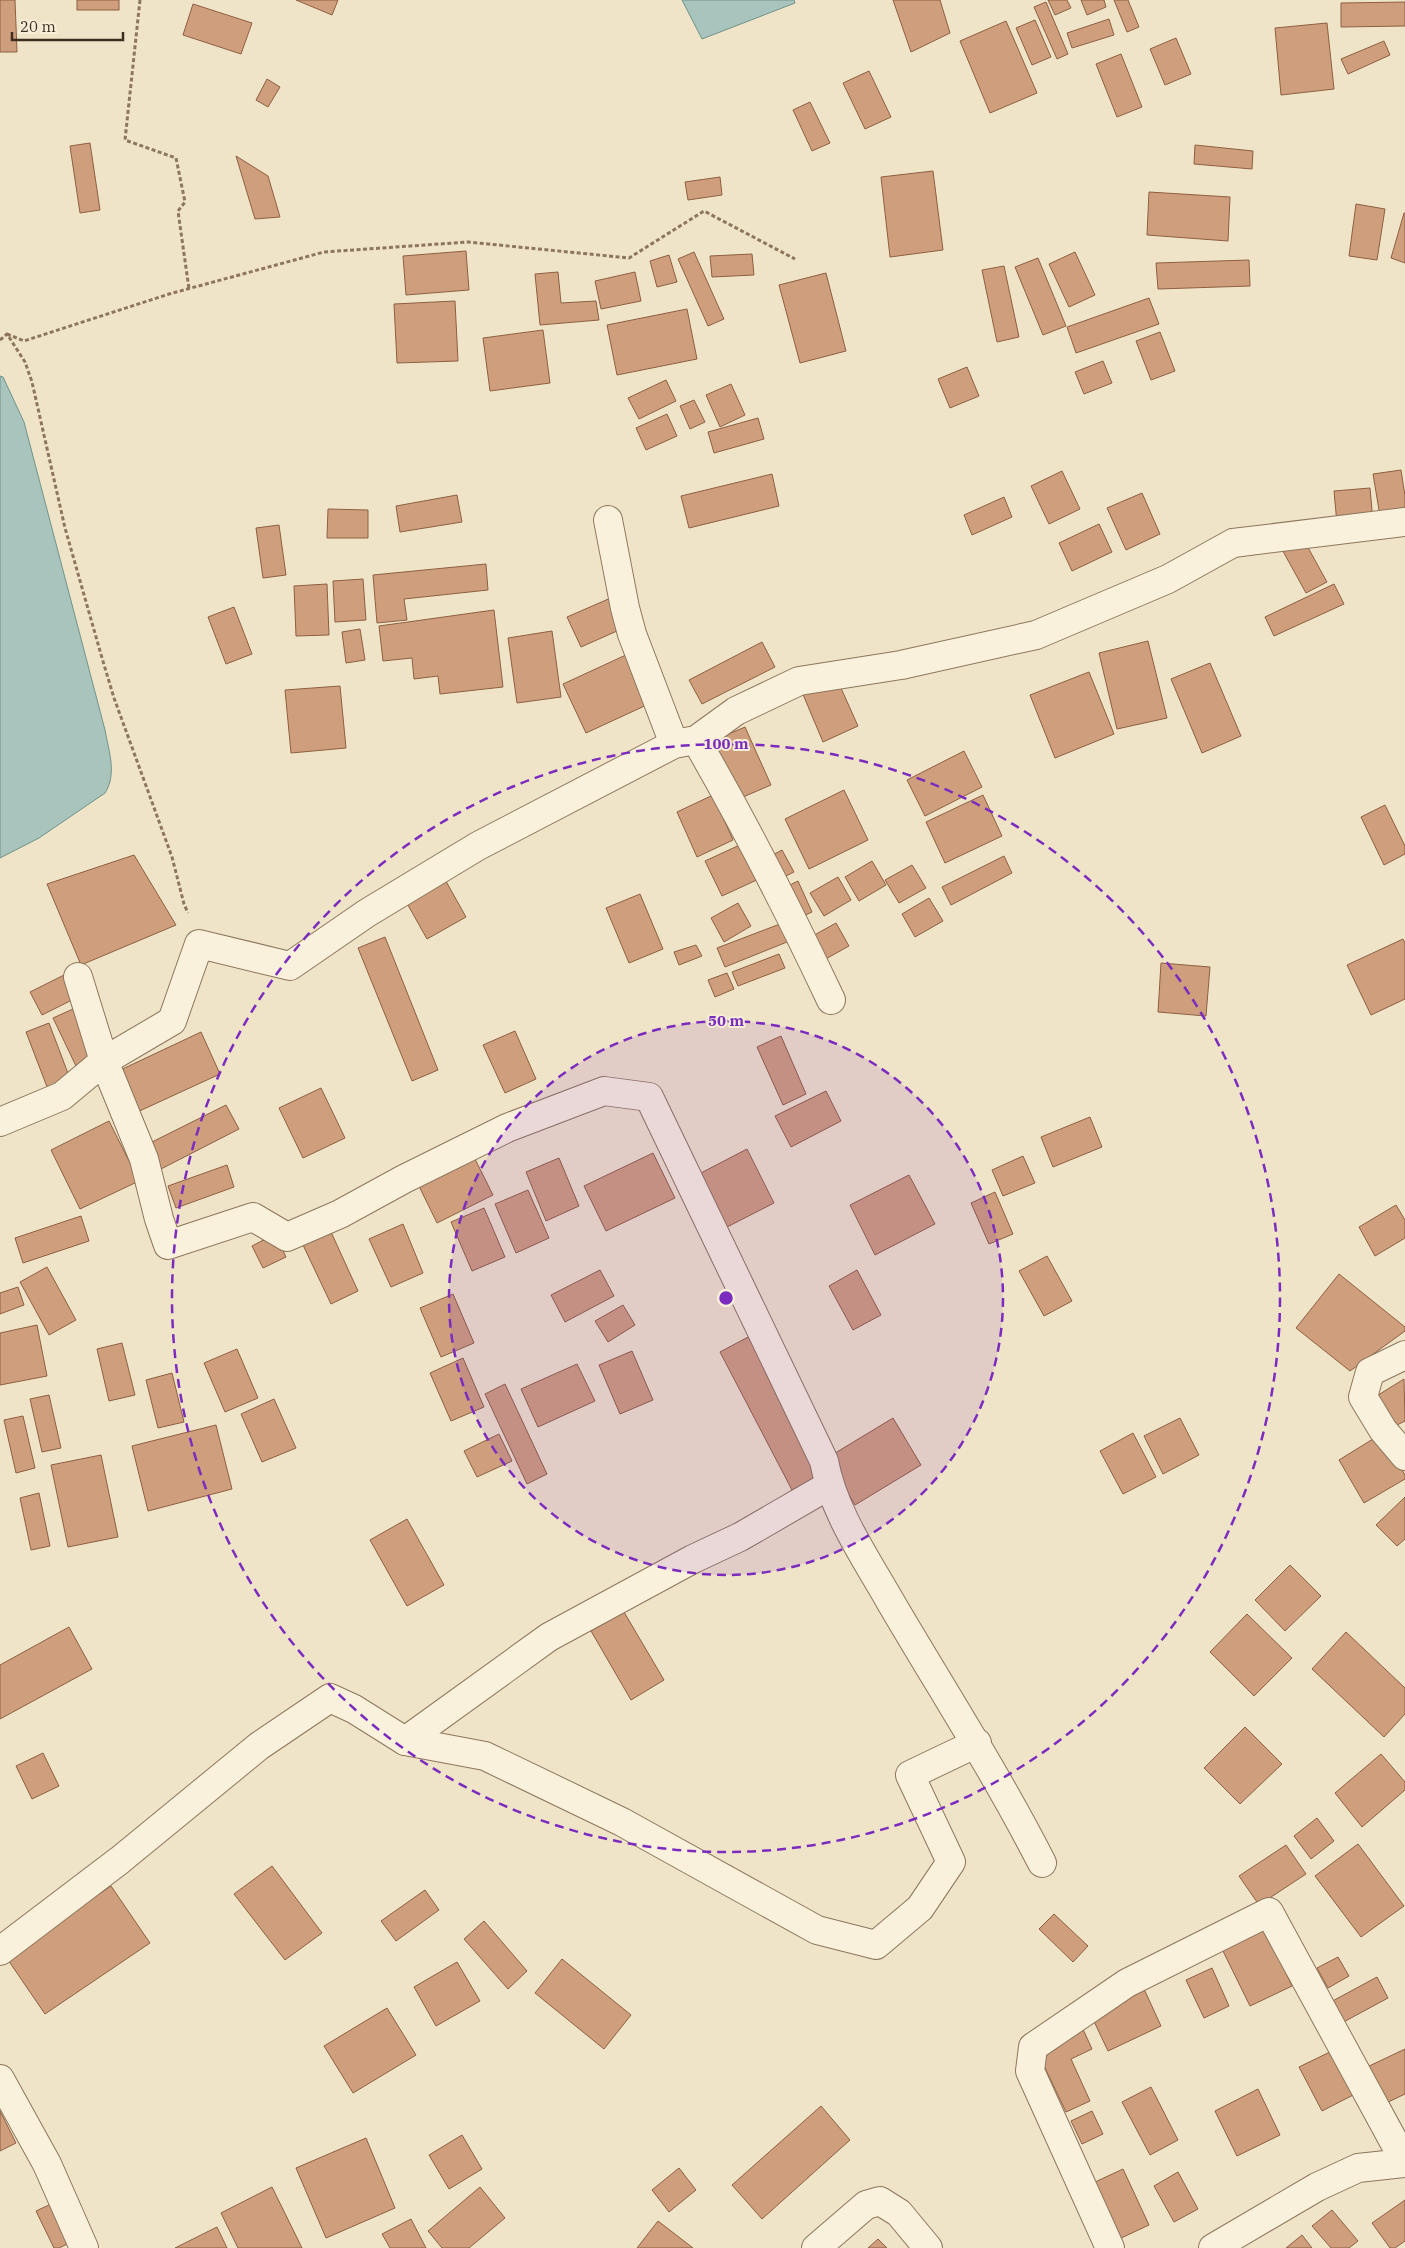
<svg xmlns="http://www.w3.org/2000/svg" width="1405" height="2248" font-family="'IBM Plex Serif',serif">
	<style>
		.water { fill: #a9c4bc; stroke: #6f938a }
		.building { fill: #cf9f7d; stroke: #8d5f41 }
		.lines { fill: none; stroke-linecap: round; stroke-linejoin: round }
		.minor-casing { stroke: #8d765c; stroke-width: 30 }
		.path { stroke: #8d765c; stroke-width: 3; stroke-dasharray: 4 2.5; stroke-linecap: butt }
		.minor { stroke: #faf1dc; stroke-width: 28 }
		.ring { fill: none; stroke: #7b2cbf; stroke-width: 2.5; stroke-dasharray: 9 6 }
		.centre { fill: #7b2cbf; stroke: #f7eed8; stroke-width: 2.5 }
		.ring-label { font-size: 15px; text-anchor: middle; font-weight: bold; fill: #7b2cbf; stroke: #f7eed8; stroke-width: 4; stroke-linejoin: round; paint-order: stroke }
	</style>
	<rect width="100%" height="100%" fill="#f0e4c8"/>
	<g class="water">
		<path d="M 682,0 L 794,0 L 795,3 L 702,39 Z"/>
		<path d="M 0,376 L 3,377 L 24,422 L 105,730 C 109,752 117,774 105,793 L 39,838 L 0,858 Z"/>
	</g>
	<g class="building">
		<path d="M 0,0 L 15,0 L 17,52 L 0,52 Z"/>
		<rect x="77" y="0" width="42" height="10"/>
		<path d="M 296,0 L 338,0 L 332,15 Z"/>
		<path d="M 893,0 L 940,0 L 950,33 L 911,52 Z"/>
		<path d="M 1048,0 L 1067,0 L 1071,8 L 1055,15 Z"/>
		<path d="M 1081,0 L 1104,0 L 1106,7 L 1087,15 Z"/>
		<path d="M 1114,0 L 1128,0 L 1139,27 L 1127,32 Z"/>
		<path d="M 1046,2 L 1068,54 L 1057,59 L 1034,7 Z"/>
		<path d="M 1405,2 L 1405,26 L 1341,27 L 1341,3 Z"/>
		<path d="M 193,4 L 252,23 L 241,54 L 183,35 Z"/>
		<path d="M 1109,19 L 1114,35 L 1072,48 L 1067,33 Z"/>
		<path d="M 1035,20 L 1051,57 L 1032,65 L 1016,28 Z"/>
		<path d="M 1006,21 L 1037,93 L 990,113 L 960,41 Z"/>
		<path d="M 1327,23 L 1334,89 L 1281,95 L 1275,28 Z"/>
		<path d="M 1176,38 L 1191,74 L 1165,85 L 1150,49 Z"/>
		<path d="M 1384,41 L 1390,55 L 1348,74 L 1341,59 Z"/>
		<path d="M 1121,54 L 1142,107 L 1117,117 L 1096,64 Z"/>
		<path d="M 869,71 L 891,117 L 865,129 L 843,83 Z"/>
		<path d="M 267,79 L 280,87 L 268,107 L 256,100 Z"/>
		<path d="M 810,102 L 830,143 L 812,151 L 793,110 Z"/>
		<path d="M 90,143 L 100,210 L 80,213 L 70,146 Z"/>
		<path d="M 1195,145 L 1253,151 L 1252,169 L 1194,164 Z"/>
		<path d="M 236,156 L 268,176 L 280,217 L 255,219 Z"/>
		<path d="M 933,171 L 943,250 L 890,257 L 881,177 Z"/>
		<path d="M 720,177 L 722,195 L 688,200 L 685,182 Z"/>
		<path d="M 1149,192 L 1230,197 L 1228,241 L 1147,235 Z"/>
		<path d="M 1356,204 L 1385,209 L 1377,260 L 1349,256 Z"/>
		<path d="M 1404,213 L 1405,213 L 1405,263 L 1391,258 Z"/>
		<path d="M 466,251 L 469,290 L 406,295 L 403,256 Z"/>
		<path d="M 694,252 L 724,319 L 708,326 L 678,259 Z"/>
		<path d="M 1075,252 L 1095,295 L 1069,307 L 1049,264 Z"/>
		<path d="M 752,254 L 754,275 L 712,277 L 710,256 Z"/>
		<path d="M 669,255 L 677,282 L 657,287 L 650,261 Z"/>
		<path d="M 1038,258 L 1066,326 L 1043,335 L 1015,267 Z"/>
		<path d="M 1249,260 L 1250,286 L 1158,289 L 1156,263 Z"/>
		<path d="M 1004,266 L 1019,337 L 997,342 L 982,270 Z"/>
		<path d="M 558,272 L 561,303 L 596,301 L 599,320 L 540,325 L 535,274 Z"/>
		<path d="M 635,272 L 641,301 L 601,309 L 595,281 Z"/>
		<path d="M 826,273 L 846,351 L 800,363 L 779,285 Z"/>
		<path d="M 1149,298 L 1159,324 L 1076,353 L 1067,327 Z"/>
		<path d="M 455,301 L 458,361 L 397,363 L 394,304 Z"/>
		<path d="M 687,309 L 697,359 L 617,375 L 607,325 Z"/>
		<path d="M 543,330 L 550,383 L 490,391 L 483,338 Z"/>
		<path d="M 1160,332 L 1175,371 L 1151,380 L 1136,341 Z"/>
		<path d="M 1103,361 L 1112,383 L 1084,394 L 1075,372 Z"/>
		<path d="M 967,367 L 979,396 L 950,408 L 938,379 Z"/>
		<path d="M 666,380 L 676,401 L 639,419 L 628,398 Z"/>
		<path d="M 731,384 L 745,415 L 720,427 L 706,395 Z"/>
		<path d="M 694,400 L 705,422 L 690,429 L 680,406 Z"/>
		<path d="M 667,414 L 677,436 L 646,450 L 636,428 Z"/>
		<path d="M 758,418 L 764,439 L 714,453 L 708,432 Z"/>
		<path d="M 1401,470 L 1405,496 L 1405,518 L 1381,522 L 1373,474 Z"/>
		<path d="M 1062,471 L 1080,509 L 1049,524 L 1031,486 Z"/>
		<path d="M 772,474 L 779,506 L 689,528 L 681,496 Z"/>
		<path d="M 1370,488 L 1373,521 L 1337,524 L 1334,491 Z"/>
		<path d="M 1142,493 L 1160,534 L 1126,550 L 1107,508 Z"/>
		<path d="M 457,495 L 462,522 L 400,532 L 396,506 Z"/>
		<path d="M 1004,497 L 1012,517 L 972,535 L 964,515 Z"/>
		<path d="M 328,509 L 368,510 L 368,538 L 327,538 Z"/>
		<path d="M 1099,524 L 1112,552 L 1072,571 L 1059,543 Z"/>
		<path d="M 279,525 L 286,575 L 263,578 L 256,528 Z"/>
		<path d="M 1300,533 L 1327,582 L 1306,593 L 1279,544 Z"/>
		<path d="M 486,564 L 488,590 L 404,599 L 407,620 L 377,623 L 373,575 Z"/>
		<path d="M 363,579 L 366,620 L 335,622 L 333,581 Z"/>
		<path d="M 327,584 L 329,635 L 296,636 L 294,586 Z"/>
		<path d="M 1334,584 L 1344,604 L 1274,636 L 1265,617 Z"/>
		<path d="M 613,597 L 626,627 L 581,647 L 567,617 Z"/>
		<path d="M 234,607 L 252,654 L 226,664 L 208,617 Z"/>
		<path d="M 494,610 L 503,687 L 440,694 L 438,676 L 414,679 L 412,658 L 383,661 L 379,626 Z"/>
		<path d="M 360,629 L 365,660 L 346,663 L 342,632 Z"/>
		<path d="M 552,631 L 561,697 L 517,703 L 508,638 Z"/>
		<path d="M 1148,641 L 1167,718 L 1117,729 L 1099,653 Z"/>
		<path d="M 762,642 L 775,667 L 702,704 L 689,680 Z"/>
		<path d="M 628,654 L 651,703 L 586,733 L 563,684 Z"/>
		<path d="M 1210,663 L 1241,736 L 1202,753 L 1171,679 Z"/>
		<path d="M 1089,672 L 1114,734 L 1055,758 L 1030,695 Z"/>
		<path d="M 836,677 L 858,726 L 823,742 L 802,692 Z"/>
		<path d="M 340,686 L 346,748 L 291,753 L 285,690 Z"/>
		<path d="M 745,727 L 771,785 L 736,800 L 710,742 Z"/>
		<path d="M 964,751 L 982,787 L 925,816 L 907,780 Z"/>
		<path d="M 844,790 L 868,840 L 809,869 L 785,819 Z"/>
		<path d="M 713,795 L 733,840 L 697,857 L 677,812 Z"/>
		<path d="M 983,795 L 1002,836 L 945,863 L 926,822 Z"/>
		<path d="M 1385,805 L 1405,846 L 1405,854 L 1384,865 L 1361,817 Z"/>
		<path d="M 744,843 L 761,878 L 722,896 L 705,861 Z"/>
		<path d="M 782,850 L 794,872 L 776,881 L 765,859 Z"/>
		<path d="M 134,855 L 176,925 L 81,965 L 47,884 Z"/>
		<path d="M 1004,856 L 1012,873 L 951,905 L 942,887 Z"/>
		<path d="M 872,861 L 886,885 L 859,901 L 845,877 Z"/>
		<path d="M 912,865 L 926,888 L 899,903 L 885,880 Z"/>
		<path d="M 443,876 L 466,917 L 427,939 L 404,898 Z"/>
		<path d="M 838,877 L 851,900 L 824,916 L 810,893 Z"/>
		<path d="M 798,881 L 812,912 L 794,920 L 780,890 Z"/>
		<path d="M 640,894 L 663,949 L 629,963 L 606,908 Z"/>
		<path d="M 929,898 L 943,921 L 915,937 L 902,914 Z"/>
		<path d="M 738,903 L 751,926 L 724,942 L 711,918 Z"/>
		<path d="M 836,923 L 849,946 L 822,961 L 809,938 Z"/>
		<path d="M 780,924 L 787,942 L 725,967 L 717,948 Z"/>
		<path d="M 385,937 L 438,1070 L 412,1081 L 358,948 Z"/>
		<path d="M 1403,939 L 1405,943 L 1405,999 L 1371,1015 L 1347,965 Z"/>
		<path d="M 696,945 L 702,956 L 679,965 L 674,952 Z"/>
		<path d="M 779,954 L 785,968 L 738,986 L 732,972 Z"/>
		<path d="M 1161,963 L 1210,967 L 1206,1016 L 1158,1012 Z"/>
		<path d="M 727,973 L 734,989 L 715,997 L 708,980 Z"/>
		<path d="M 64,975 L 76,998 L 42,1015 L 30,992 Z"/>
		<path d="M 73,1009 L 97,1056 L 76,1066 L 53,1018 Z"/>
		<path d="M 49,1023 L 72,1084 L 49,1092 L 26,1032 Z"/>
		<path d="M 515,1031 L 536,1079 L 505,1093 L 483,1045 Z"/>
		<path d="M 201,1032 L 220,1074 L 133,1114 L 114,1073 Z"/>
		<path d="M 781,1036 L 806,1094 L 783,1105 L 757,1047 Z"/>
		<path d="M 321,1088 L 345,1138 L 303,1158 L 279,1108 Z"/>
		<path d="M 826,1091 L 841,1121 L 791,1147 L 775,1116 Z"/>
		<path d="M 226,1105 L 239,1129 L 159,1170 L 146,1145 Z"/>
		<path d="M 1090,1117 L 1102,1147 L 1053,1167 L 1041,1137 Z"/>
		<path d="M 109,1121 L 139,1181 L 80,1209 L 51,1150 Z"/>
		<path d="M 747,1149 L 774,1203 L 727,1227 L 699,1174 Z"/>
		<path d="M 472,1153 L 493,1195 L 437,1223 L 416,1180 Z"/>
		<path d="M 653,1153 L 675,1198 L 606,1231 L 584,1186 Z"/>
		<path d="M 1023,1156 L 1035,1183 L 1003,1196 L 992,1170 Z"/>
		<path d="M 559,1158 L 579,1206 L 546,1221 L 526,1172 Z"/>
		<path d="M 227,1165 L 234,1187 L 176,1208 L 168,1186 Z"/>
		<path d="M 909,1175 L 935,1224 L 875,1255 L 850,1205 Z"/>
		<path d="M 528,1190 L 549,1238 L 516,1253 L 495,1204 Z"/>
		<path d="M 995,1192 L 1013,1234 L 989,1244 L 971,1203 Z"/>
		<path d="M 1396,1205 L 1405,1220 L 1405,1238 L 1375,1256 L 1359,1227 Z"/>
		<path d="M 484,1208 L 505,1257 L 472,1271 L 451,1222 Z"/>
		<path d="M 81,1216 L 89,1241 L 23,1263 L 15,1238 Z"/>
		<path d="M 403,1224 L 423,1273 L 391,1287 L 369,1239 Z"/>
		<path d="M 331,1232 L 358,1291 L 331,1304 L 303,1245 Z"/>
		<path d="M 275,1234 L 286,1257 L 263,1268 L 252,1246 Z"/>
		<path d="M 1047,1256 L 1072,1301 L 1044,1316 L 1019,1271 Z"/>
		<path d="M 47,1267 L 76,1320 L 49,1335 L 20,1282 Z"/>
		<path d="M 600,1270 L 614,1296 L 565,1322 L 551,1295 Z"/>
		<path d="M 857,1270 L 881,1315 L 853,1330 L 829,1286 Z"/>
		<path d="M 1339,1274 L 1405,1327 L 1405,1331 L 1350,1371 L 1296,1328 Z"/>
		<path d="M 18,1287 L 24,1305 L 0,1314 L 0,1293 Z"/>
		<path d="M 453,1294 L 474,1343 L 441,1357 L 420,1308 Z"/>
		<path d="M 623,1305 L 635,1325 L 608,1342 L 595,1321 Z"/>
		<path d="M 37,1325 L 47,1376 L 0,1385 L 0,1333 Z"/>
		<path d="M 750,1336 L 822,1474 L 792,1490 L 720,1352 Z"/>
		<path d="M 122,1343 L 135,1395 L 109,1401 L 97,1349 Z"/>
		<path d="M 237,1349 L 258,1398 L 225,1412 L 204,1363 Z"/>
		<path d="M 632,1351 L 653,1400 L 620,1414 L 599,1365 Z"/>
		<path d="M 463,1358 L 484,1407 L 451,1421 L 430,1373 Z"/>
		<path d="M 577,1364 L 595,1401 L 538,1427 L 521,1389 Z"/>
		<path d="M 172,1373 L 184,1422 L 158,1428 L 146,1380 Z"/>
		<path d="M 1404,1379 L 1405,1421 L 1393,1427 L 1375,1397 Z"/>
		<path d="M 505,1384 L 547,1474 L 527,1484 L 485,1394 Z"/>
		<path d="M 49,1395 L 61,1448 L 42,1452 L 30,1399 Z"/>
		<path d="M 274,1399 L 296,1448 L 262,1462 L 241,1414 Z"/>
		<path d="M 23,1416 L 35,1468 L 16,1473 L 4,1420 Z"/>
		<path d="M 893,1418 L 921,1465 L 855,1505 L 827,1458 Z"/>
		<path d="M 1180,1418 L 1199,1455 L 1163,1474 L 1144,1436 Z"/>
		<path d="M 216,1425 L 232,1489 L 148,1511 L 132,1446 Z"/>
		<path d="M 1133,1433 L 1156,1477 L 1123,1494 L 1100,1451 Z"/>
		<path d="M 499,1434 L 512,1461 L 477,1477 L 464,1451 Z"/>
		<path d="M 1381,1434 L 1405,1475 L 1405,1479 L 1364,1503 L 1339,1460 Z"/>
		<path d="M 101,1455 L 118,1537 L 68,1547 L 51,1465 Z"/>
		<path d="M 39,1493 L 50,1546 L 31,1550 L 20,1498 Z"/>
		<path d="M 1405,1497 L 1405,1539 L 1397,1546 L 1376,1525 Z"/>
		<path d="M 407,1519 L 444,1585 L 407,1606 L 370,1540 Z"/>
		<path d="M 1290,1565 L 1321,1596 L 1285,1631 L 1255,1600 Z"/>
		<path d="M 624,1612 L 664,1680 L 631,1700 L 591,1631 Z"/>
		<path d="M 1247,1614 L 1292,1658 L 1254,1696 L 1210,1652 Z"/>
		<path d="M 69,1627 L 92,1669 L 0,1719 L 0,1665 Z"/>
		<path d="M 1346,1632 L 1405,1688 L 1405,1714 L 1384,1737 L 1312,1669 Z"/>
		<path d="M 1245,1727 L 1282,1764 L 1240,1804 L 1204,1768 Z"/>
		<path d="M 43,1753 L 59,1786 L 32,1799 L 16,1766 Z"/>
		<path d="M 1381,1754 L 1405,1782 L 1405,1790 L 1362,1827 L 1335,1793 Z"/>
		<path d="M 1317,1818 L 1334,1841 L 1311,1859 L 1294,1836 Z"/>
		<path d="M 1358,1844 L 1404,1906 L 1361,1937 L 1315,1876 Z"/>
		<path d="M 1286,1845 L 1306,1874 L 1259,1905 L 1239,1876 Z"/>
		<path d="M 272,1866 L 322,1933 L 285,1960 L 234,1894 Z"/>
		<path d="M 111,1886 L 150,1943 L 45,2014 L 6,1957 Z"/>
		<path d="M 425,1890 L 439,1910 L 396,1941 L 381,1921 Z"/>
		<path d="M 1054,1914 L 1088,1946 L 1073,1962 L 1039,1929 Z"/>
		<path d="M 484,1921 L 527,1971 L 508,1989 L 464,1939 Z"/>
		<path d="M 1263,1924 L 1292,1986 L 1250,2006 L 1220,1945 Z"/>
		<path d="M 1338,1957 L 1349,1976 L 1328,1988 L 1317,1968 Z"/>
		<path d="M 562,1959 L 631,2015 L 604,2049 L 535,1993 Z"/>
		<path d="M 457,1962 L 480,2001 L 436,2026 L 414,1987 Z"/>
		<path d="M 1212,1968 L 1229,2006 L 1204,2018 L 1186,1980 Z"/>
		<path d="M 1377,1977 L 1388,1998 L 1338,2025 L 1327,2004 Z"/>
		<path d="M 1144,1989 L 1161,2026 L 1108,2051 L 1091,2015 Z"/>
		<path d="M 387,2008 L 416,2055 L 353,2093 L 324,2046 Z"/>
		<path d="M 1082,2027 L 1092,2049 L 1071,2059 L 1090,2101 L 1066,2112 L 1036,2049 Z"/>
		<path d="M 1405,2049 L 1405,2094 L 1382,2105 L 1365,2068 Z"/>
		<path d="M 1334,2050 L 1357,2093 L 1322,2111 L 1299,2067 Z"/>
		<path d="M 1151,2087 L 1178,2140 L 1150,2155 L 1122,2102 Z"/>
		<path d="M 1258,2089 L 1280,2135 L 1237,2156 L 1215,2111 Z"/>
		<path d="M 821,2106 L 850,2140 L 762,2219 L 732,2185 Z"/>
		<path d="M 0,2111 L 16,2143 L 0,2151 Z"/>
		<path d="M 1092,2111 L 1103,2134 L 1082,2144 L 1071,2121 Z"/>
		<path d="M 462,2135 L 482,2169 L 449,2189 L 429,2155 Z"/>
		<path d="M 366,2138 L 395,2208 L 326,2238 L 296,2168 Z"/>
		<path d="M 679,2168 L 696,2190 L 669,2212 L 652,2190 Z"/>
		<path d="M 1123,2169 L 1149,2225 L 1119,2239 L 1093,2183 Z"/>
		<path d="M 1178,2172 L 1198,2209 L 1174,2222 L 1154,2186 Z"/>
		<path d="M 272,2187 L 302,2248 L 238,2248 L 221,2213 Z"/>
		<path d="M 480,2187 L 505,2218 L 469,2248 L 442,2248 L 428,2231 Z"/>
		<path d="M 64,2198 L 82,2237 L 59,2248 L 54,2248 L 36,2211 Z"/>
		<path d="M 1405,2200 L 1405,2241 L 1395,2248 L 1390,2248 L 1372,2223 Z"/>
		<path d="M 1332,2210 L 1358,2241 L 1349,2248 L 1331,2248 L 1312,2226 Z"/>
		<path d="M 411,2219 L 426,2248 L 390,2248 L 382,2234 Z"/>
		<path d="M 658,2221 L 693,2248 L 637,2248 Z"/>
		<path d="M 217,2227 L 227,2248 L 175,2248 Z"/>
		<path d="M 1302,2235 L 1312,2248 L 1286,2248 Z"/>
		<path d="M 878,2239 L 887,2248 L 868,2248 Z"/>
	</g>
	<g class="lines">
		<g class="minor-casing">
			<g id="minor">
				<path d="M 608,520 L 625,608 L 632,634 L 674,744"/>
				<path d="M 696,740 C 745,825 789,911 831,1000"/>
				<path d="M 78,977 L 104,1061 L 144,1159 L 159,1219 L 168,1245 L 253,1217 L 287,1237 L 340,1214 L 404,1179 L 507,1128 L 604,1091 L 649,1097 L 824,1461 C 833,1511 865,1557 890,1601 C 941,1688 996,1773 1042,1863"/>
				<path d="M 0,1122 L 62,1096 L 104,1061 L 172,1021 L 199,944 L 290,966 L 367,913 L 478,846 L 674,744 L 696,740 L 736,711 L 799,681 L 901,665 L 1036,635 L 1168,579 L 1233,543 L 1405,522"/>
				<path d="M 1405,1355 L 1370,1372 L 1363,1397 L 1383,1430 L 1405,1456"/>
				<path d="M 405,1741 L 549,1637 L 693,1559 L 740,1537 L 828,1486"/>
				<path d="M 0,1951 L 120,1860 L 259,1746 L 330,1698 L 354,1709 L 405,1741 L 485,1756 L 622,1822 L 817,1930 L 876,1945 L 920,1908 L 951,1862 L 910,1775 L 977,1743"/>
				<path d="M 0,2079 L 47,2164 L 84,2248"/>
				<path d="M 816,2248 L 866,2205 L 880,2201 L 899,2213 L 928,2248"/>
				<path d="M 1110,2248 L 1030,2071 L 1033,2047 L 1127,1983 L 1269,1912 L 1405,2162"/>
				<path d="M 1213,2248 L 1317,2187 L 1358,2168 L 1405,2163"/>
			</g>
		</g>
		<g class="path">
			<path d="M 140,0 L 125,140 L 176,158 L 185,202 L 178,211 L 189,289"/>
			<path d="M 7,334 L 24,341 L 169,294 L 324,252 L 468,242 L 629,258 L 704,211 L 795,259"/>
			<path d="M 0,340 L 7,334 L 25,362 L 32,382 L 65,528 L 102,658 L 114,698 L 172,857 L 184,904 L 188,913"/>
		</g>
		<use href="#minor" class="minor"/>
	</g>
	<circle cx="726" cy="1298" r="277" fill="#7b2cbf" fill-opacity=".12"/>
	<g class="ring">
		<circle cx="726" cy="1298" r="277"/>
		<circle cx="726" cy="1298" r="554"/>
	</g>
	<circle cx="726" cy="1298" r="8" class="centre"/>
	<g class="ring-label">
		<text x="726" y="749">100 m</text>
		<text x="726" y="1026">50 m</text>
	</g>
	<path d="M12 32v8h111v-8" fill="none" stroke="#3d2e20" stroke-width="2.5"/>
	<text x="20" y="32" font-size="15" fill="#3d2e20" stroke="#f7eed8" stroke-width="4" paint-order="stroke">20 m</text>
</svg>
